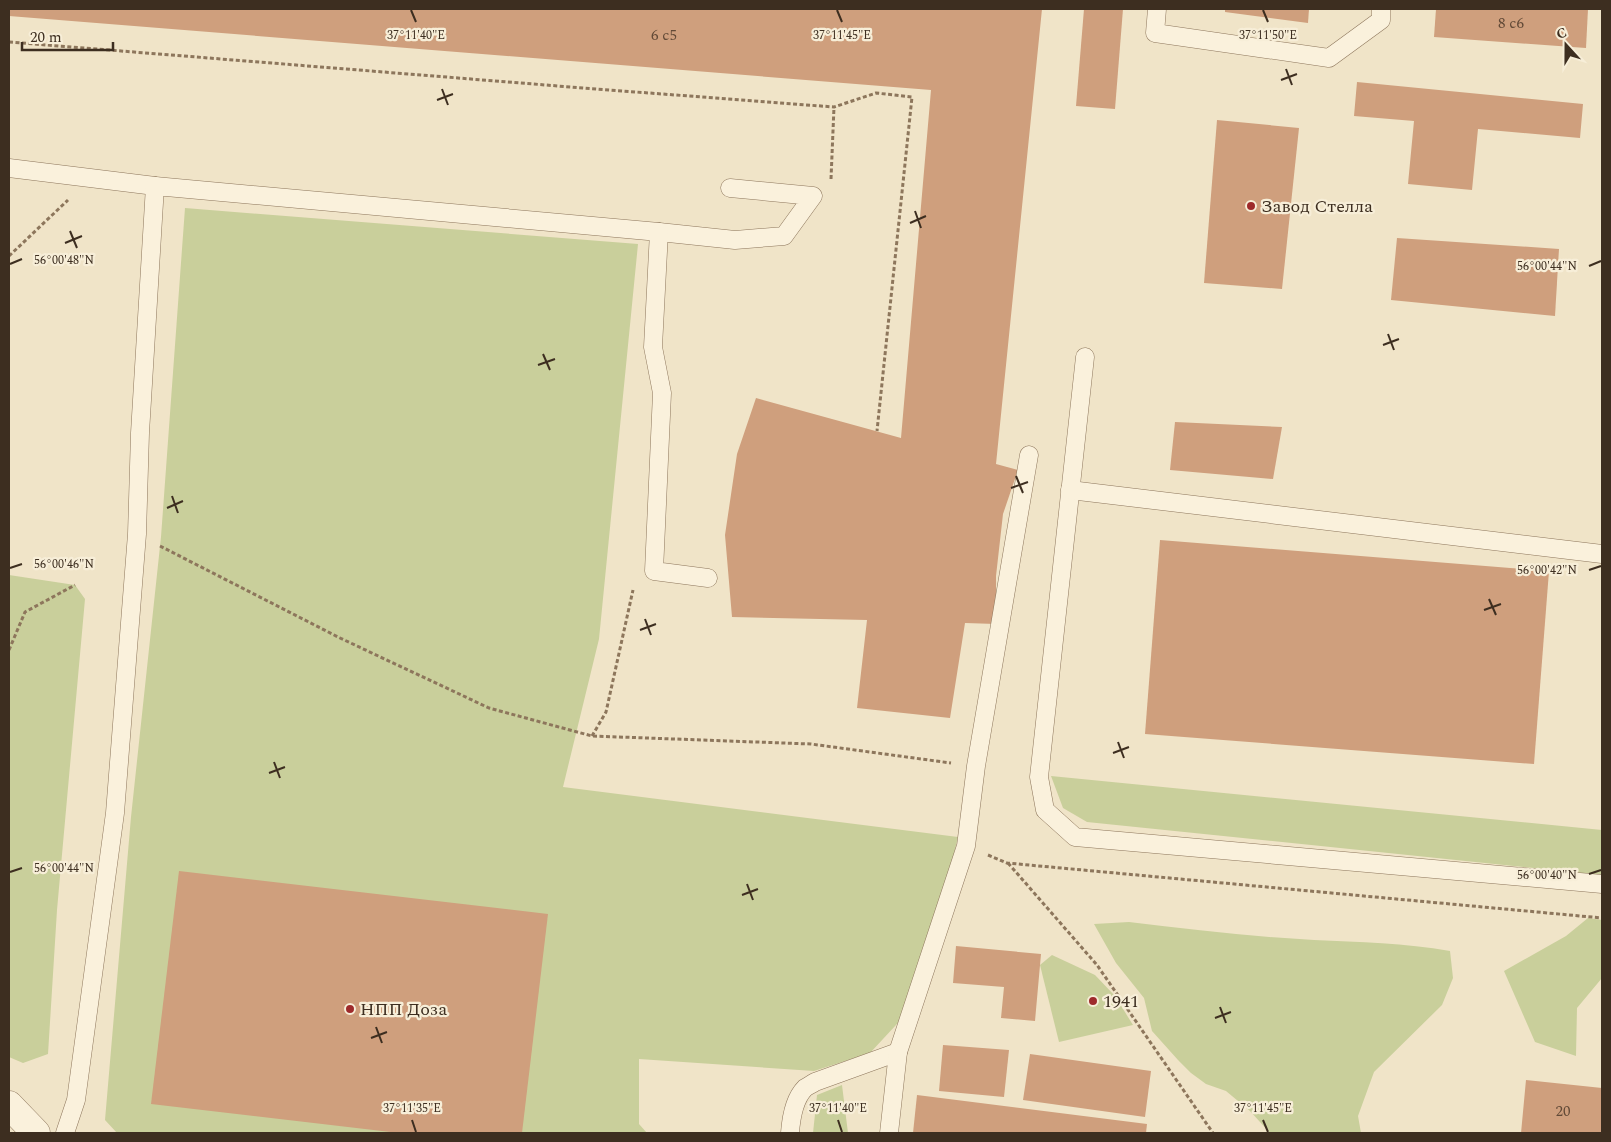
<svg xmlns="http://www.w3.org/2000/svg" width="1611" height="1142" font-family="Spectral,serif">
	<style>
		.green { fill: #c9cf9b }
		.building { fill: #cf9f7d }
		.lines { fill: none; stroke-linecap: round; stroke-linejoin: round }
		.service-casing { stroke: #8d765c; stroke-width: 19 }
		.tertiary-casing { stroke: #8d765c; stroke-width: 29 }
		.path { stroke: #8d765c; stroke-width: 3; stroke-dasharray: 4 2.5; stroke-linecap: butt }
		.service { stroke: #faf1dc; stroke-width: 18 }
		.tertiary { stroke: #faf1dc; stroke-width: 28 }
		.ticks { fill: none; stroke: #3d2e20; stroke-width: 2 }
		.poi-dot { fill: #9e2a2b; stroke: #f7eed8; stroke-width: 2 }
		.labels { text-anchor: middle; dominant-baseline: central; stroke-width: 4.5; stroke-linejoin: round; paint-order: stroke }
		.number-label { font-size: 15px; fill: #624a37 }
		.poi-label { font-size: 18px; fill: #3d2e20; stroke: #f7eed8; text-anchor: start }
		.ticks-label { font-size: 12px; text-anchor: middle; fill: #3d2e20; stroke: #f7eed8; stroke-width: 4.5; stroke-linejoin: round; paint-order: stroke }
	</style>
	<rect width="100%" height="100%" fill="#f0e4c8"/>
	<g class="green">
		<path d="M 185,208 L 638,244 L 599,639 L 563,787 L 958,837 L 930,954 L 909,1011 L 870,1053 L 814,1071 L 639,1059 L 639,1124 L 647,1133 L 117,1133 L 105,1120 L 131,817 L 161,537 Z"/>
		<path d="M 9,575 L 75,585 L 85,599 L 57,910 L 48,1054 L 23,1063 L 9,1057 Z"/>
		<path d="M 1051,776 L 1602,830 L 1602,875 L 1087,822 L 1063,808 Z"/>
		<path d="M 1588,918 L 1602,920 L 1602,978 L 1577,1008 L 1576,1056 L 1535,1042 L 1504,971 L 1566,936 Z"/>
		<path d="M 1129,922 C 1190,929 1252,937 1314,940 C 1359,942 1405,943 1450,951 L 1453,978 L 1442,1005 L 1374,1072 L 1358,1116 L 1361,1133 L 1270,1133 L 1250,1111 L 1226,1091 L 1206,1084 L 1191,1073 L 1178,1060 L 1152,1031 L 1144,998 L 1116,963 L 1094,924 Z"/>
		<path d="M 1052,955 L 1095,975 L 1115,996 L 1133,1025 L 1059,1042 L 1040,965 Z"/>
		<path d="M 842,1085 L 848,1133 L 813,1133 L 817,1095 Z"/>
	</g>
	<g class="building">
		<path d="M 9,9 L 1042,9 L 996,464 L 1018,470 L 1003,514 L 996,576 L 996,624 L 965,623 L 950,718 L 857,708 L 867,620 L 732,617 L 725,535 L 737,454 L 756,398 L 901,438 L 931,90 L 9,16 Z"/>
		<path d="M 1084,9 L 1123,9 L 1115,109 L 1076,106 Z"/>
		<path d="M 1225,9 L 1309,9 L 1308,23 L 1225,12 Z"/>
		<path d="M 1436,9 L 1588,9 L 1586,48 L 1434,37 Z"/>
		<path d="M 1357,82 L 1583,104 L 1580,138 L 1478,129 L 1472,190 L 1408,184 L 1414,121 L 1354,116 Z"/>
		<path d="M 1217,120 L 1299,128 L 1282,289 L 1204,283 Z"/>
		<path d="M 1397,238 L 1559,249 L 1555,316 L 1391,300 Z"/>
		<path d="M 1175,422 L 1282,427 L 1273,479 L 1170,470 Z"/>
		<path d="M 1160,540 L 1549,571 L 1534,764 L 1145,734 Z"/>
		<path d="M 179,871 L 548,914 L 522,1133 L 399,1133 L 151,1104 Z"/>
		<path d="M 956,946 L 1041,954 L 1035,1021 L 1001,1018 L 1004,987 L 953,983 Z"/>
		<path d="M 943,1045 L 1009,1050 L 1004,1097 L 939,1091 Z"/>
		<path d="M 1030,1054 L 1151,1071 L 1145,1117 L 1023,1100 Z"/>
		<path d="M 1526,1080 L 1602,1088 L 1602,1133 L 1521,1133 Z"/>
		<path d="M 917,1095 L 1147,1124 L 1146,1133 L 913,1133 Z"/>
	</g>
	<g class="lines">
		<g class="service-casing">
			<g id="service">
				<path d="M 1157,9 L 1155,33 L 1329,58 L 1381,20 L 1381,9"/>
				<path d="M 9,168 L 155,186"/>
				<path d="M 659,232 L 735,240 L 784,236 L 813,196 L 730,188"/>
				<path d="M 1085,357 L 1039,777 L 1045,810 L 1075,837 L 1602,884"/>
				<path d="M 1070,490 L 1602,554"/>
				<path d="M 65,1133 L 76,1100 L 115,813 L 137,534 L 140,433 L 155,186 L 659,232 L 653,347 L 662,393 L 654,571 L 708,578"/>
				<path d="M 790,1133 C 791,1119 794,1099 805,1088 C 808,1086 812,1084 815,1082 L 898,1052 L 966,846 L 976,766 L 1029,455"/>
				<path d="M 889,1133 L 898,1052"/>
			</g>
		</g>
		<g class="tertiary-casing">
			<path id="tertiary" d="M 9,1105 L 36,1133"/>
		</g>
		<g class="path">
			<path d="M 9,42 L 583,88 L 834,107 L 876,93 L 912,97 L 877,431"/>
			<path d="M 831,179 L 834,107"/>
			<path d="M 9,256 L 68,200"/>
			<path d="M 160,546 L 340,638 L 489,708 L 592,736 L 811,744 L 951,763"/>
			<path d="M 9,650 L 25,612 L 75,585"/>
			<path d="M 592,736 L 606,712 L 633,590"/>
			<path d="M 988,855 L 1007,863 L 1602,918"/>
			<path d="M 1008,863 L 1097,965 L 1213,1133"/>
		</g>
		<use href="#service" class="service"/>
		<use href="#tertiary" class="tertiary"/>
	</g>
	<path class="ticks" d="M 411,10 L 416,22M 837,10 L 842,22M 1263,10 L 1268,22M 1286,69 L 1292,85M 1281,80 L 1297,74M 442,89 L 448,105M 437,100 L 453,94M 915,211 L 921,228M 910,223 L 926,216M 70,231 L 77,248M 65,243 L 82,236M 10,264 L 22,259M 1589,266 L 1601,261M 1388,334 L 1394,350M 1383,345 L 1399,339M 543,354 L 550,370M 538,365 L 555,359M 1016,476 L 1023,493M 1011,488 L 1028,482M 172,496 L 178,513M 167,508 L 183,501M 10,568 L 22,564M 1589,570 L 1601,566M 1489,599 L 1496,615M 1484,610 L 1501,604M 645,619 L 651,635M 640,630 L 656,624M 1118,742 L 1124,758M 1113,753 L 1129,747M 274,762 L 280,778M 269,773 L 285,767M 10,872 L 22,868M 1589,874 L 1601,870M 747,884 L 753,900M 742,895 L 758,889M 1220,1007 L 1226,1023M 1215,1018 L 1231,1012M 376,1027 L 382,1043M 371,1038 L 387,1032M 412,1120 L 416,1132M 838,1120 L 842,1132M 1263,1120 L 1268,1132"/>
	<g class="poi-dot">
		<circle cx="1251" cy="206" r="5"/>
		<circle cx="1093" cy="1001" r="5"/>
		<circle cx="350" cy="1009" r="5"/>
	</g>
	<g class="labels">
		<g class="number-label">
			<text x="1511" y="23">8 с6</text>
			<text x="664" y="35">6 с5</text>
			<text x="1563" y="1111">20</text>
		</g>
		<g class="poi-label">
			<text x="1261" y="206">Завод Стелла</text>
			<text x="1103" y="1001">1941</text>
			<text x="360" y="1009">НПП Доза</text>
		</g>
	</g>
	<g class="ticks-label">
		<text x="416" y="39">37°11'40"E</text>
		<text x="842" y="39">37°11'45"E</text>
		<text x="1268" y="39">37°11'50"E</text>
		<text x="64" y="264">56°00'48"N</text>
		<text x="1547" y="270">56°00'44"N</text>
		<text x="64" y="568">56°00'46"N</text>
		<text x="1547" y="574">56°00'42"N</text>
		<text x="64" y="872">56°00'44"N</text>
		<text x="1547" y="879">56°00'40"N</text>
		<text x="412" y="1112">37°11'35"E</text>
		<text x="838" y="1112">37°11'40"E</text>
		<text x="1263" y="1112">37°11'45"E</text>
	</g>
	<rect width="1611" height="1142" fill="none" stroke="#3d2e20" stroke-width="20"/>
	<g transform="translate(1566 45) rotate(339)" stroke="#f7eed8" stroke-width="4" paint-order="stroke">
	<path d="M0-4L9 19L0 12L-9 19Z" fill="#3d2e20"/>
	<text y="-8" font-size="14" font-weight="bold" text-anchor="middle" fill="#3d2e20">С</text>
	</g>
	<path d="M22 42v8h91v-8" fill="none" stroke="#3d2e20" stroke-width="2.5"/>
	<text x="30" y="42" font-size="15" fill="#3d2e20" stroke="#f7eed8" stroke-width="4" paint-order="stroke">20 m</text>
</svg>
